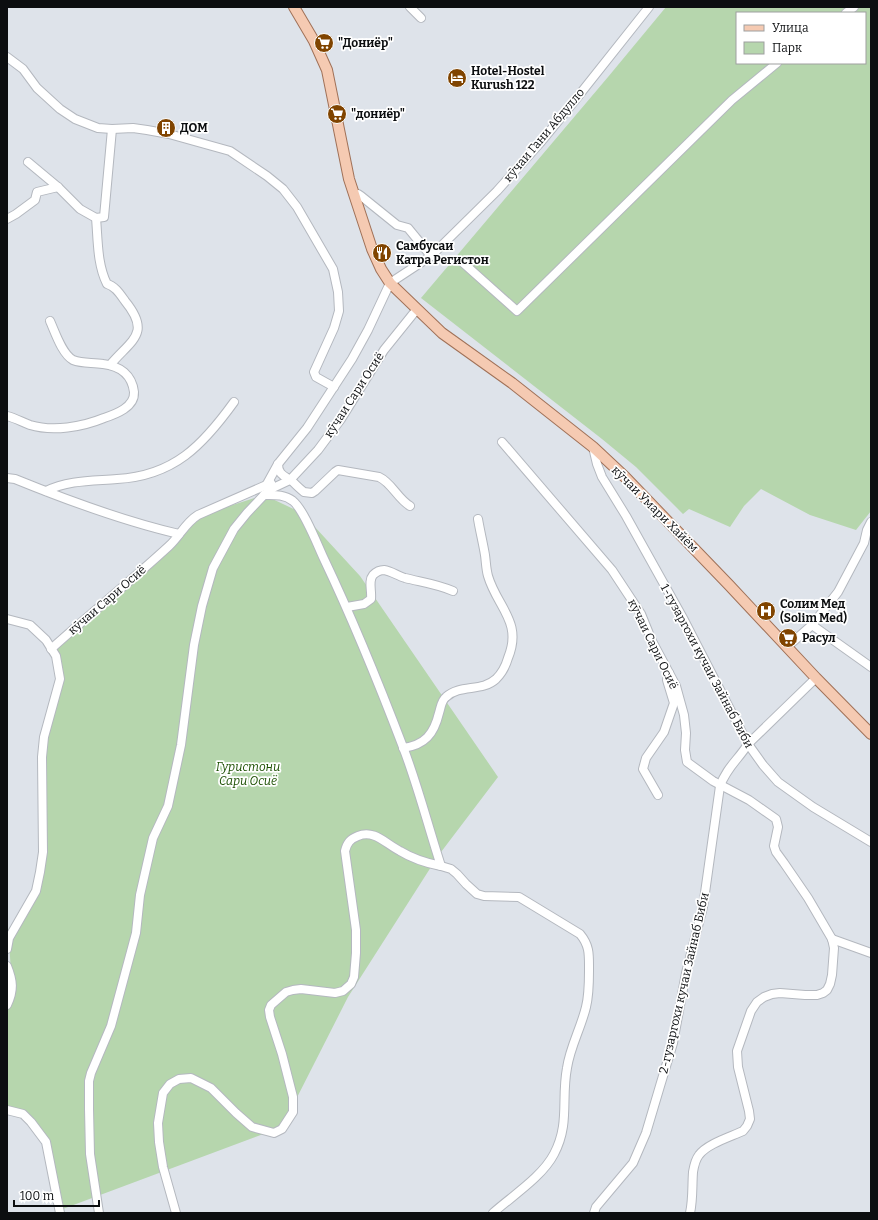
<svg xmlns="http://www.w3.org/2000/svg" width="878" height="1220" font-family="Bitter,serif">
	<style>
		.green { fill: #b6d6ad; fill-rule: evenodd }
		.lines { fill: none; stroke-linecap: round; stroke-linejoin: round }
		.minor-casing { stroke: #b4b8bf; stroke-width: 10 }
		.major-casing { stroke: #a07158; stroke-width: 12 }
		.minor { stroke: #fff; stroke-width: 8 }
		.major { stroke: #f5cab2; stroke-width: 10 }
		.labels { text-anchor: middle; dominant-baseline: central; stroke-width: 3.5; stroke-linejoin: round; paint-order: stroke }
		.poi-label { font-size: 12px; font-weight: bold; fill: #0c0e10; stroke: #fff; text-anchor: start }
		.street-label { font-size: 12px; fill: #0c0e10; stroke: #fff }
		.park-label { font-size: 12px; font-style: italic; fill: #1b4f00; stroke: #fff }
	</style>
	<rect width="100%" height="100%" fill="#dee3ea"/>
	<g class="green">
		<path d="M 666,7 L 871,7 L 871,511 L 856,530 L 810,515 L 761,489 L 744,506 L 730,527 L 689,509 L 683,514 L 636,467 L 602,439 L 421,298 L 608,77 ZM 737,13 L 865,13 L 865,63 L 737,63 Z"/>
		<path d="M 264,495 L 302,513 L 360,576 L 498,777 L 438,856 L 348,997 L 282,1127 L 60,1210 L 46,1142 L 31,1122 L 7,1113 L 7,1001 L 12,993 L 9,938 L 36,891 L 43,808 L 44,737 L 60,679 L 51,649 L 171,545 L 195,517 Z"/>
	</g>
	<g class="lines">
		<g class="minor-casing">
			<g id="minor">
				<path d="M 410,7 L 421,18"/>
				<path d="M 846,13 L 854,7"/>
				<path d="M 7,57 L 23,69 L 37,88 L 60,109 L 75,119 L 98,128 L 112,129 L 133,128 L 147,130 L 169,134 L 230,151 L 267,176 L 283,189 L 297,207 L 333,269 L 338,292 L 339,311 L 334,328 L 314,372 L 316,377 L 334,387"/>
				<path d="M 28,162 L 58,187 L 80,209 L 96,218 C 98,240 97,264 107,284 C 115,286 120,294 125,301 C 152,334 131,340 110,365"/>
				<path d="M 354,195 L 358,194 L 361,196 L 397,225 L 408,228 L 431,256"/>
				<path d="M 96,218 L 104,217 L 112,129"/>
				<path d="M 7,219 L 16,214 L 35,200 L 37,192 L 58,187"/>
				<path d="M 461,261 L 517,311 L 732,100 L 777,63"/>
				<path d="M 7,416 C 15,418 22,422 30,425 C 53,432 82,427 104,418 C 116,414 135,407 134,392 C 132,375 120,366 103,364 C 93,362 83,364 73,360 C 62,354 55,332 50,321"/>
				<path d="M 502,442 L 612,570 L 641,614 L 652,641 L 676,686 L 684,715 L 686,733 L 685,750 L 687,762 L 713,781 L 749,800 L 776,819 L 778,827 L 774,846 L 776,852 L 784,863 L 808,898 L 832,939 L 834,948 L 832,975 L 830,984 L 827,990 L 823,993 L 817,995 L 805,995 L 780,993 L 772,994 L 764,997 L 757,1002 L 751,1011 L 737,1051 L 738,1067 L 749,1111 L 750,1119 L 747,1126 L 743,1131 C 730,1137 707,1144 699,1155 C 695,1160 694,1166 693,1172 C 692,1186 693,1200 690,1213"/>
				<path d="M 593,447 L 597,464 L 602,477 L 626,516 L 684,620 L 733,715 L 748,744 L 763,765 L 778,782 L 813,807 L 871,842"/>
				<path d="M 278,464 C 278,475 285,476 292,481 C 296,485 300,489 304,492 L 312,493 L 315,491 L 335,472 L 338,470 L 379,477 C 392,483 397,498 410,506"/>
				<path d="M 7,478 L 15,479 C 69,501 123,521 179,534"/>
				<path d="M 267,484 L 278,464 L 307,428 L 352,359 L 368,330 L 390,283 L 431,256 L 497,191 L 540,143 L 572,104 L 649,7"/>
				<path d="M 46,491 C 68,480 93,481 117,479 C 174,476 203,445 234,402"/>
				<path d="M 347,607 L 364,604 L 371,599 C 372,591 368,581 373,575 C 376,572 381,570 384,570 C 391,571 398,576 405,578 C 421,582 437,584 453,591"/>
				<path d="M 7,619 L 30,625 L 46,640 L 56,656 L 60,679 L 44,737 L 42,757 L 43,852 L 40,872 L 36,891 L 9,938 L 7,949"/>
				<path d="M 812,625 L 871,667"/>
				<path d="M 787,647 L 812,625 L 838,592 L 864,543 L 867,530 L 871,522"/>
				<path d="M 51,649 C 90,614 131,581 169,546 C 180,536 185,523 198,515 L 271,483"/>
				<path d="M 403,748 C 425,745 434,734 439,713 C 441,707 441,701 446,697 C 460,684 482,692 496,679 C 502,673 506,665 508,658 C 523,622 497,607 488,576 C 486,569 486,562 485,555 C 483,543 480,531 478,519"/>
				<path d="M 658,795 L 643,769 L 646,758 L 664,732 L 674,703 L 667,680 L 669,673"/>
				<path d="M 441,866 L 451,869 L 457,874 L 466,884 L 477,894 L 484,896 L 519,897 L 580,934 C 590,946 589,955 589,971 C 589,983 589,995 586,1007 C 581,1028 570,1047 567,1068 C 561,1099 570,1124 554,1154 C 542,1177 512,1196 493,1213"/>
				<path d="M 832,939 L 871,953"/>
				<path d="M 7,966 C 13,981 14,990 7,1005"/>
				<path d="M 7,1110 L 23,1114 L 31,1122 L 46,1142 L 60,1213"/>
				<path d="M 99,1213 L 90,1154 L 89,1109 L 89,1081 L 91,1073 L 111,1026 L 136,933 L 140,895 L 153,838 L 168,806 L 181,745 L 194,645 L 202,606 L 213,568 L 234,529 L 247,513 L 264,495 L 273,488 L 290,480 L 318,450 L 341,419 L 384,350 L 417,309"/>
				<path d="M 176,1213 L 163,1167 L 159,1142 L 158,1123 L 163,1093 L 170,1084 L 179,1079 L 191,1078 L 211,1088 L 236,1113 L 252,1127 L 274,1133 L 282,1129 L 293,1112 L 293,1097 L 282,1054 L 270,1017 L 269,1010 L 271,1005 L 286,992 L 293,990 L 301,989 L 335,993 L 343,991 L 351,984 L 354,977 L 356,953 L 356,930 L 345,851 C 347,843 350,839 358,836 C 374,829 386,844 400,851 C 413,859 426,863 441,866 C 428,826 418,786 403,747 C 379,684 353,620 324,559 C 317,544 304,510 293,501 C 284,494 274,495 264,495"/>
				<path d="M 594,1213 L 596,1207 L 633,1163 L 646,1133 L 660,1086 L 673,1043 L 686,973 L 703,907 L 720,786 C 727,767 738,760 748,744 L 816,678"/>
			</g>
		</g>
		<g class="major-casing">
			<path id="major" d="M 294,7 L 314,41 L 327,70 L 349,179 L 372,249 L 381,269 L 390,283 L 442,333 L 512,383 L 593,447 L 625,477 L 729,585 L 816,678 L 871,734"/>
		</g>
		<use href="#minor" class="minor"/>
		<use href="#major" class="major"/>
	</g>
	<defs>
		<g id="supermarket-disc" transform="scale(1)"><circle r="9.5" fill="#804400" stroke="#fff"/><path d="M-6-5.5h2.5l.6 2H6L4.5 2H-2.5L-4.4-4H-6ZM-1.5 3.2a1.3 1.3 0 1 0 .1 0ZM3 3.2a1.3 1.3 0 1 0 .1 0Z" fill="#fff"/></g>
		<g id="hotel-disc" transform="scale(1)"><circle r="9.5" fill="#804400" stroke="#fff"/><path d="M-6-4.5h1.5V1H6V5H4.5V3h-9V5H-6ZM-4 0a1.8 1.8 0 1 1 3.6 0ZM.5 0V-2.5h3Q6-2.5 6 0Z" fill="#fff"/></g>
		<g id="building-disc" transform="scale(1)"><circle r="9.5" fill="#804400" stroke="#fff"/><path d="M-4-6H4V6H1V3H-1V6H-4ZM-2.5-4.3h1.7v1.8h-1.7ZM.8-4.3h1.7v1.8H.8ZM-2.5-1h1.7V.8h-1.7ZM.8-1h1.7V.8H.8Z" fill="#fff"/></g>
		<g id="restaurant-disc" transform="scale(1)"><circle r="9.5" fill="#804400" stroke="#fff"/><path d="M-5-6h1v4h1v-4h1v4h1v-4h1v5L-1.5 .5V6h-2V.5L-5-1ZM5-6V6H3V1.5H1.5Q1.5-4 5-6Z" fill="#fff"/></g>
		<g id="hospital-disc" transform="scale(1)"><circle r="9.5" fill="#804400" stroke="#fff"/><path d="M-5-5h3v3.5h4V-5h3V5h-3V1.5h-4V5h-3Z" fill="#fff"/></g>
	</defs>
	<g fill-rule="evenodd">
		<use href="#supermarket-disc" x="324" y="43"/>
		<use href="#hotel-disc" x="457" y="78"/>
		<use href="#supermarket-disc" x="337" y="114"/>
		<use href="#building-disc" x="166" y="128"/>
		<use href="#restaurant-disc" x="382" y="253"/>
		<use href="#hospital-disc" x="766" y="611"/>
		<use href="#supermarket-disc" x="788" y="638"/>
	</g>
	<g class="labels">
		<g class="poi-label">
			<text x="338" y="43">"Дониёр"</text>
			<text x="471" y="71">Hotel-Hostel<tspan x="471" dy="14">Kurush 122</tspan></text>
			<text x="351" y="114">"дониёр"</text>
			<text x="180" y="128">ДОМ</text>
			<text x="396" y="246">Самбусаи<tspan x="396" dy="14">Катра Регистон</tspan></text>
			<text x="780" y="604">Солим Мед<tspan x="780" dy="14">(Solim Med)</tspan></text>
			<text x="802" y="638">Расул</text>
		</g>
		<g class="street-label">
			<text transform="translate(544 135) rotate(-50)">кӯчаи Гани Абдулло</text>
			<text transform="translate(354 395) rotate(-57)">кӯчаи Сари Осиё</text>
			<text transform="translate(655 509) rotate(45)">кӯчаи Умари Хайём</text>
			<text transform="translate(107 600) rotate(-41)">кӯчаи Сари Осиё</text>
			<text transform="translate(653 644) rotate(64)">кӯчаи Сари Осиё</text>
			<text transform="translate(707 666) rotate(62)">1-гузаргохи кучаи Зайнаб Биби</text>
			<text transform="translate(684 983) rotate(-77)">2-гузаргохи кучаи Зайнаб Биби</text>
		</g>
		<g class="park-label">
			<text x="248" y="767">Гуристони<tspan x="248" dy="14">Сари Осиё</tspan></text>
		</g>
	</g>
	<rect width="878" height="1220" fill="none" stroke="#0c0e10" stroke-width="16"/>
	<rect x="736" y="12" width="130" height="52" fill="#ffffff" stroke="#9e9f9f"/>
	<rect x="744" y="25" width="20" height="6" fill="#f5cab2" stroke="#9e9f9f"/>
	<text x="772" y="32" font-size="12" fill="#0c0e10">Улица</text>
	<rect x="744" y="42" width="20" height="12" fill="#b6d6ad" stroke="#9e9f9f"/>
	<text x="772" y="52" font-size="12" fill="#0c0e10">Парк</text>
	<path d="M14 1200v6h85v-6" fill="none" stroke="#0c0e10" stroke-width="2"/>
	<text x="20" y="1200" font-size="12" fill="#0c0e10" stroke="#ffffff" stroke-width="3" paint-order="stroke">100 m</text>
</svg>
